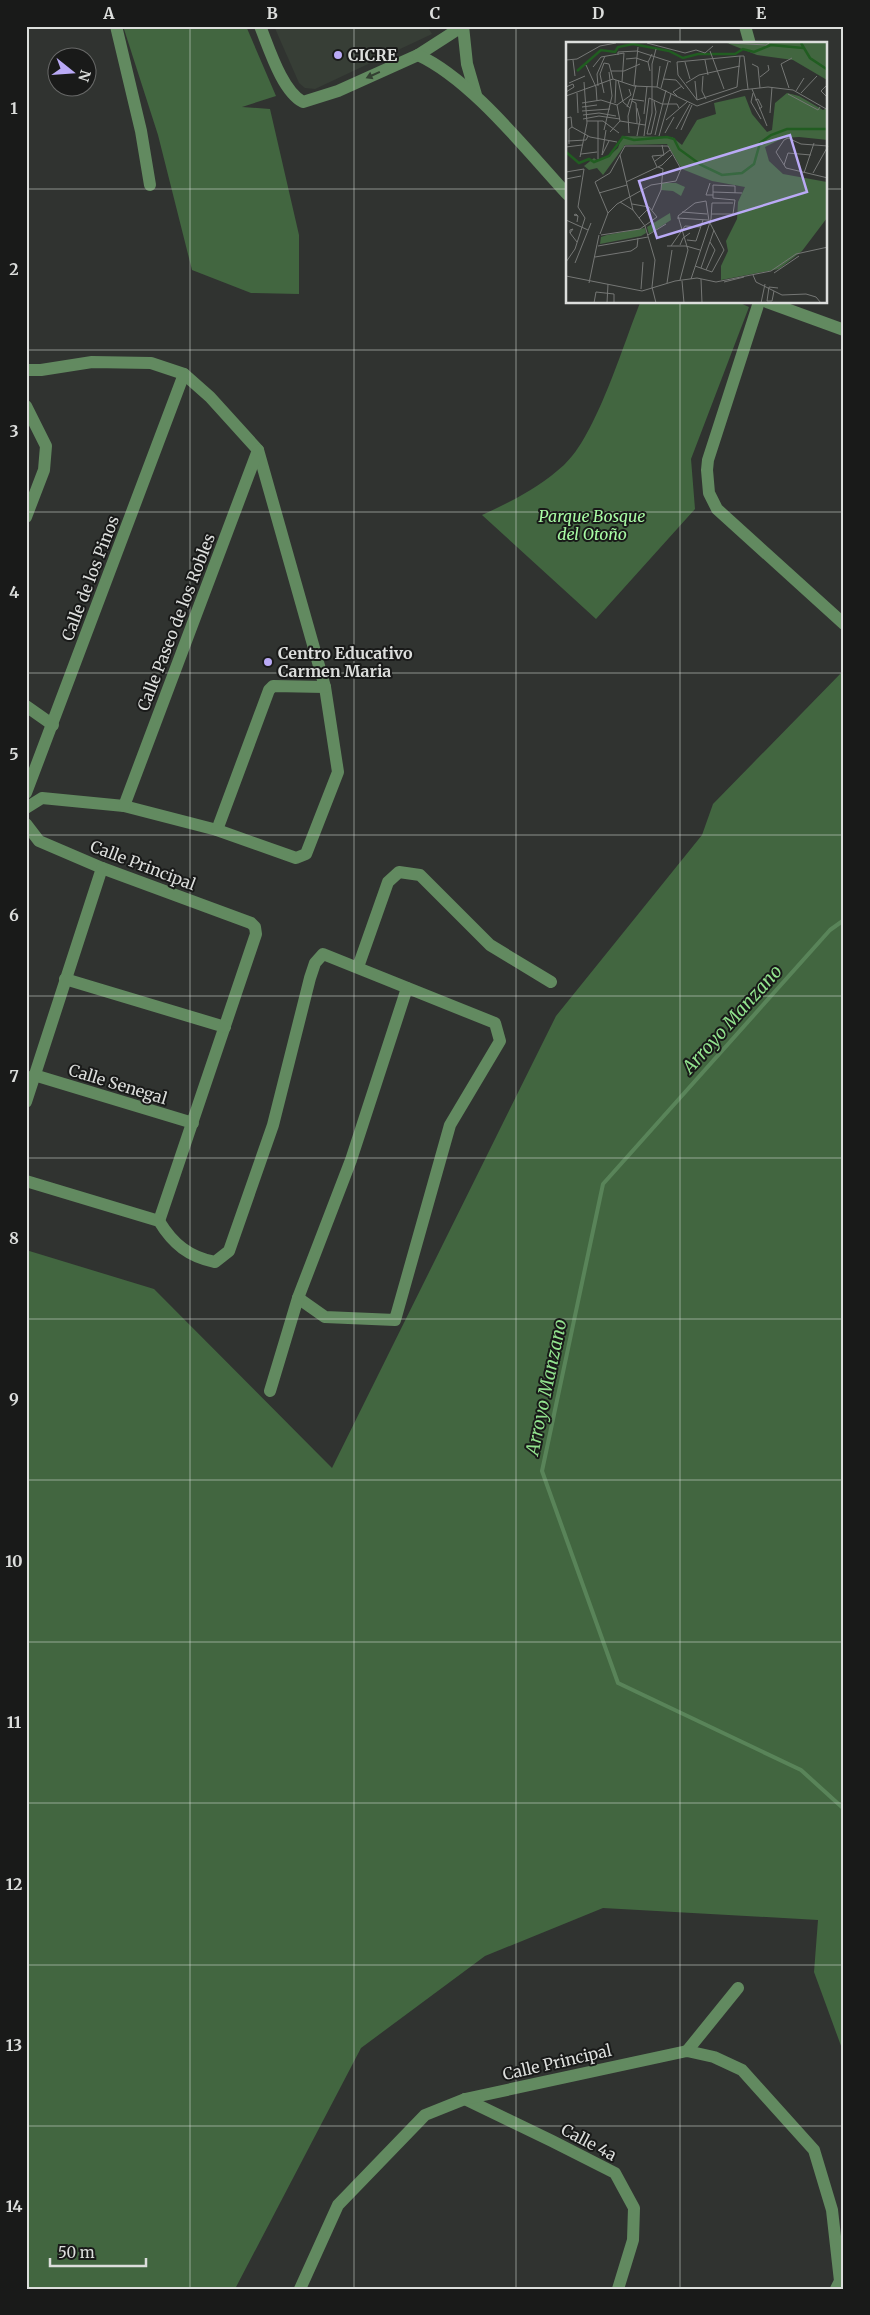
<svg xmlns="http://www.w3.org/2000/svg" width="870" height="2315" font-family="Merriweather,serif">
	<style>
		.built { fill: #373e36 }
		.green { fill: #426640 }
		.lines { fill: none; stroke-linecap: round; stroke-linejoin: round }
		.stream { stroke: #598459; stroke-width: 4 }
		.minor { stroke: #628a60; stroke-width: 12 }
		.oneway { fill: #334132 }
		.grid { fill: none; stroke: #dcdedc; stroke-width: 1; stroke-opacity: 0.55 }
		.poi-dot { fill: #baaaf6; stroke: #191a19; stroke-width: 2 }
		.labels { text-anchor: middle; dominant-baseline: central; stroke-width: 4; stroke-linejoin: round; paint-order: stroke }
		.poi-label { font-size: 16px; font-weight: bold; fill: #dcdedc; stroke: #191a19; text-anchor: start }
		.park-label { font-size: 16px; font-style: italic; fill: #a8fba4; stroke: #191a19 }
		.street-label { font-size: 16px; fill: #dcdedc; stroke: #191a19 }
		.water-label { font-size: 18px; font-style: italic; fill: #92e38e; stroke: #191a19 }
		.inset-river { fill: none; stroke: #215d21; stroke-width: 2.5 }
		.inset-road { fill: none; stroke: #757775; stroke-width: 1 }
		.view { fill: #baaaf6; fill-opacity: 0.15; stroke: #baaaf6; stroke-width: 2.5 }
		.inset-edge { fill: none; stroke: #dcdedc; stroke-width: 2.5 }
		.neatline { fill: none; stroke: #dcdedc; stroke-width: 2 }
		.grid-label { font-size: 16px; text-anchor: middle; font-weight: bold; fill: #dcdedc }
	</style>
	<rect width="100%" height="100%" fill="#303330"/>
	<path class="built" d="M 274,26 L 427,26 L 432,34 L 315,89 L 305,88 L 299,83 Z"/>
	<g class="green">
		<path d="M 123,26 L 246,26 L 276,96 L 242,107 L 270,109 L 299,235 L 299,294 L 251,293 L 192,270 L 158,135 Z"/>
		<path d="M 738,302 L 749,307 L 691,459 L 695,509 L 596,619 L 482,515 C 511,502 540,487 564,465 C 596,436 623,345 640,303 Z"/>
		<path d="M 844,670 L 844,2054 L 814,1972 L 818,1920 L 603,1908 L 485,1956 L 361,2048 L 235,2289 L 26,2289 L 26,1250 L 154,1289 L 332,1468 L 556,1016 L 702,835 L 713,804 Z"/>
	</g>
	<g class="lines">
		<path class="stream" d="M 844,920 L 830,930 L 603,1184 L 542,1471 L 618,1683 L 801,1770 L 844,1809"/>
		<g class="minor">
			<path d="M 116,26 L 141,131 L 150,185"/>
			<path d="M 260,26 C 269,48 282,91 303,102 L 338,91 L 418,55 L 463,26"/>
			<path d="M 463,26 L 467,64 L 476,95"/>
			<path d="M 745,26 L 750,44"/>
			<path d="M 418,55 C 472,80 527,151 568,195"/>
			<path d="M 759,302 L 708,460 L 707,470 L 709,493 L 717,509 L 844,624"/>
			<path d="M 767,302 L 844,330"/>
			<path d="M 26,370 L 41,370 L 92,362 L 151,363 L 184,374 L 210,397 L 258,450 L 325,687 L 338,772 L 306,854 L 296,858 L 217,830 L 124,806 L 42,798 L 26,808"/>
			<path d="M 26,406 L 46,446 L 44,470 L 26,517"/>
			<path d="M 26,706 L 53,725"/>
			<path d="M 26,793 L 184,374"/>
			<path d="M 124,806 L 258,450"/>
			<path d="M 26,824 L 39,841 L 102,868 L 251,923 L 255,927 L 256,934 L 159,1221"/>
			<path d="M 217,830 L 269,690 L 273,686 L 325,687"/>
			<path d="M 358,967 L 388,882 L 399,872 L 420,875 L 490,945 L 551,982"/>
			<path d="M 65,979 L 225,1027"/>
			<path d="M 34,1075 L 193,1123"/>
			<path d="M 26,1102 L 102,868"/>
			<path d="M 26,1181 L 159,1221 C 173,1244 189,1257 215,1262 L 229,1251 L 273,1125 L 310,978 L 315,963 L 323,954 L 495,1023 L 500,1041 L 450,1125 L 395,1320 L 325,1317 L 298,1298"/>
			<path d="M 270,1391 L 298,1298 L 351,1160 L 407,988"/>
			<path d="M 687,2051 L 738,1988"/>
			<path d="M 465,2099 L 552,2141 L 615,2173 L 634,2208 L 633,2240 L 618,2289"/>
			<path d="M 300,2289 L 338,2205 L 425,2115 L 465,2099 L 687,2051 L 714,2057 L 742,2070 L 814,2150 L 832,2210 L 840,2281 L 836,2289"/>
		</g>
	</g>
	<defs><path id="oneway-solid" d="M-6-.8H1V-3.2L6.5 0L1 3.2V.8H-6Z" transform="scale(1.25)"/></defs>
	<use class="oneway" href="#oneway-solid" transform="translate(373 75) rotate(156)"/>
	<path class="grid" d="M 190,26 L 190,2289M 354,26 L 354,2289M 516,26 L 516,2289M 680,26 L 680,44M 26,189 L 568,189M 826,189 L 844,189M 680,302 L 680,2289M 26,350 L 844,350M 26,512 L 844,512M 26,673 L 844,673M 26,835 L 844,835M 26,996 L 844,996M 26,1158 L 844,1158M 26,1319 L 844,1319M 26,1480 L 844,1480M 26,1642 L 844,1642M 26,1803 L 844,1803M 26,1965 L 844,1965M 26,2126 L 844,2126"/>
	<g class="poi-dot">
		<circle cx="338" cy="55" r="5"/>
		<circle cx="268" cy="662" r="5"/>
	</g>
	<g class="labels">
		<g class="poi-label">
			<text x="348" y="55">CICRE</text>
			<text x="278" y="653">Centro Educativo<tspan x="278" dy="18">Carmen Maria</tspan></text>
		</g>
		<g class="park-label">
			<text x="592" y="516">Parque Bosque<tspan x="592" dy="18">del Otoño</tspan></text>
		</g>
		<g class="street-label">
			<text transform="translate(90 578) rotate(-69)">Calle de los Pinos</text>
			<text transform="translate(176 622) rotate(-69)">Calle Paseo de los Robles</text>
			<text transform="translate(143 865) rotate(21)">Calle Principal</text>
			<text transform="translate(118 1084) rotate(17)">Calle Senegal</text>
			<text transform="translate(557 2062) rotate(-13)">Calle Principal</text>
			<text transform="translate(589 2142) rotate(28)">Calle 4a</text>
		</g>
		<g class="water-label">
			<text transform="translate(732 1019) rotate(-48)">Arroyo Manzano</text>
			<text transform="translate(546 1387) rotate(-78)">Arroyo Manzano</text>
		</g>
	</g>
	<g transform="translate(566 42)">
		<rect width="261" height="261" fill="#303330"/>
		<path d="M 161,1 L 261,1 L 261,38 L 227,18 L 191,13 ZM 221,51 L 233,54 L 257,68 L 261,66 L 262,98 L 233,95 L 217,96 L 199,105 L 203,119 L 217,132 L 261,140 L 261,176 L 236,209 L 213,227 L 155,238 L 155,224 L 162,209 L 160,199 L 171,177 L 172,160 L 179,145 L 146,139 L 116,127 L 101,102 L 59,103 L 37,133 L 31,126 L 23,128 L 18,124 L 28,116 L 32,119 L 43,114 L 52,106 L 56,94 L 106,95 L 116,103 L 131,78 L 150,72 L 148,61 L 179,54 L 186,72 L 201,90 L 206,88 L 209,61 ZM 96,141 L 110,141 L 119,145 L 115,154 L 107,149 L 95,148 ZM 104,171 L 105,178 L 83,192 L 81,185 ZM 79,186 L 80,191 L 75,194 L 34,202 L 35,195 L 41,193 Z" fill="#426640"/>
		<path class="inset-river" d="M 235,1 L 244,16 L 262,28M 11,29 L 35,8 L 49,10 L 52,5 L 67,2 L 103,9 L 117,16 L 132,12 L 169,12 L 177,7 L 188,10 L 205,3 L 237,6M 0,110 L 13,121 L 23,117 L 28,120 L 43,114 L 57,95 L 68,98 L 101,95 L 108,97 L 113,107 L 135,123 L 156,133 L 176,131 L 188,122 L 194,101 L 205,93 L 221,87 L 262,87"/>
		<path class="inset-road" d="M 81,1 L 119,11 L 130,8 L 139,11 L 147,4M 163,1 L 200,3 L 203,1M 144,9 L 158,47M 52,13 L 52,10 L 71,9 L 105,20M 174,14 L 178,14 L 182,47M 60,17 L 70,16 L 82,20M 0,18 L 11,17 L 34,4 L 50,1M 7,18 L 9,34M 139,18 L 142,33M 119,20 L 124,37M 38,21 L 43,22 L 47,37M 186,22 L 192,25 L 194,46M 20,23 L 30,45 L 31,59M 27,25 L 35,15 L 58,11M 45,29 L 58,29 L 74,22M 84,29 L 82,20 L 86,12M 137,34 L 136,49 L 140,57M 194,35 L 203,28 L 202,23M 97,37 L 110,38 L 118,47M 52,38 L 57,60 L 64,66M 129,39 L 131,58M 56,40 L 58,11M 3,41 L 19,34M 120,41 L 133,33 L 174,24M 262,42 L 255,49 L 262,56M 32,44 L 31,32 L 39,14M 68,44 L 72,5M 0,45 L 7,42 L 8,45 L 0,50M 91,45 L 94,24M 95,46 L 102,20M 223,46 L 215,22 L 226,16M 186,47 L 201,84M 230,49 L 238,36M 11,51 L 12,71M 38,51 L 34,32 L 38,21M 187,51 L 185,60 L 195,77M 235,51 L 251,34M 222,52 L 252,68 L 254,65M 0,54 L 47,37 L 68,44 L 91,45 L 131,64 L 176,48 L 202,45 L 227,48 L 262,68M 111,54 L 107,50 L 116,44M 131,58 L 112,33 L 111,20 L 174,14M 131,58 L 171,45 L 174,14M 189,58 L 192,57 L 196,65 L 193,67M 66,59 L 70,61 L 71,81M 16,61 L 35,58 L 51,63M 49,61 L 50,38M 51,63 L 65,53 L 63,47M 16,65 L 31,63M 61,65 L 64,57 L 78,59M 16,69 L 44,67M 204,71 L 206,45M 78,72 L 81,44M 17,73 L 33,71 L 50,74M 0,76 L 5,75 L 6,85M 17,77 L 33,74 L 54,77M 100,78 L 121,60M 21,79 L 37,79 L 53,91M 54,79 L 79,83M 6,85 L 24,95 L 51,100M 110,87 L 124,62M 38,88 L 46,54 L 43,30M 115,88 L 126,63M 44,90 L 54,79 L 51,63M 63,91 L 62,74 L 70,43M 99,91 L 108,75M 81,92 L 86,71 L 86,22 L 90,7M 81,92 L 85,92 L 90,70 L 88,59M 89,93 L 100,48M 71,94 L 74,78 L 71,66M 78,94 L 83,56 L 96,62 L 111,62 L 113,66M 93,94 L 105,52M 218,98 L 210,110 L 220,126 L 262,136M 218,98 L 222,96 L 235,102 L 262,104M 2,99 L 20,98 L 22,94M 3,102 L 3,87 L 6,85M 0,105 L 16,103M 15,112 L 31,110M 36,113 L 40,88M 36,113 L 43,99M 54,113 L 67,168M 14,115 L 21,81 L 18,40M 32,117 L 32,79M 89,119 L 104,108M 218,123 L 222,111 L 245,113M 91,125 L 86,114 L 98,113 L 96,103M 0,130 L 18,127 L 12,165 L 19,176 L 9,207 L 0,220M 238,131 L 248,101M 247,131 L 262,104M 0,137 L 15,134M 60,140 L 96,123 L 106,113M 144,141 L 140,153 L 147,153M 147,150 L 176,151M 33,151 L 61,143M 54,160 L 67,168 L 79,184 L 89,218 L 86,245 L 90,261M 86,168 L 95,148 L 97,127 L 92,125M 116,170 L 141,172M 145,172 L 167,172 L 169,158 L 147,156 L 147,143 L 169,144 L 169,151M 73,176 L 84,165M 111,176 L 142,178M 0,178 L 22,188M 11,180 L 12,174 L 8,173 L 10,172 L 12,174M 4,191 L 7,187 L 4,188 L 4,191 L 11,200M 34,192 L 42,171 L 51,162 L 85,143 L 110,139 L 115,127 L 102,104 L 59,104 L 44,131 L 29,140 L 42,171M 35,193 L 74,187 L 91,175 L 83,165 L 66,162M 82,193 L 100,182M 121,198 L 130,199 L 137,178M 114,203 L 117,196 L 124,191M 32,204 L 82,195M 101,204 L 120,204 L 134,208M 105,204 L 119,184 L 135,185M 29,215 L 65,209 L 71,205 L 72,196M 9,221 L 25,181M 129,224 L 146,230 L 158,208 L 144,181M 135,226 L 148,188M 140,228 L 149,208 L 144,200M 208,231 L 233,214M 187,233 L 190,240 L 216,253M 0,234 L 76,249 L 109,239 L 131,236 L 150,240 L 205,229 L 230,212 L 262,205M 125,237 L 145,177 L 146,161 L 167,161M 135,237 L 136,261M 114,238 L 122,208 L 112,174 L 129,161 L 140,159 L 143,179M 116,239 L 118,261M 158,240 L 178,235M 23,241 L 33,193M 101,241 L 106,208M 75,247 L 77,220M 208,249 L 206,259 L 201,259 L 203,245 L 212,246M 216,253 L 240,252 L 250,255 L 255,261M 28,261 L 30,250 L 48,252 L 48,261M 41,261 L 42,242M 195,261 L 199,242"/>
		<path class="view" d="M 224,93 L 241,150 L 91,196 L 73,139 Z"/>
		<rect width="261" height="261" class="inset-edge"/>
	</g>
	<rect width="870" height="2315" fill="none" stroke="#191a19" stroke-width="55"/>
	<g transform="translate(72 72) rotate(107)"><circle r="24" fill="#191a19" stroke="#676867"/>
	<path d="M0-4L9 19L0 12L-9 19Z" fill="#baaaf6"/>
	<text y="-8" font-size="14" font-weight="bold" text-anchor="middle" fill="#dcdedc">N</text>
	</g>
	<path d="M50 2258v8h96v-8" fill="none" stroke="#dcdedc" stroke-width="2.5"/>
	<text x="58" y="2258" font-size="15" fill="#dcdedc" stroke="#191a19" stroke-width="4" paint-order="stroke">50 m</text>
	<rect x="28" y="28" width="814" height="2260" class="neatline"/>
	<g class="grid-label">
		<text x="109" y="19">A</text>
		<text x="272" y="19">B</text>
		<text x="435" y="19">C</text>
		<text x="598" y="19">D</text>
		<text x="761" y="19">E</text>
		<text x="14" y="114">1</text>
		<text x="14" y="275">2</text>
		<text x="14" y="437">3</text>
		<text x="14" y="598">4</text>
		<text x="14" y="760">5</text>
		<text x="14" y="921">6</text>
		<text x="14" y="1082">7</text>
		<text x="14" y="1244">8</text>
		<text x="14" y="1405">9</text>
		<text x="14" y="1567">10</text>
		<text x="14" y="1728">11</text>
		<text x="14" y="1890">12</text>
		<text x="14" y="2051">13</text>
		<text x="14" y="2212">14</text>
	</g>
</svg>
